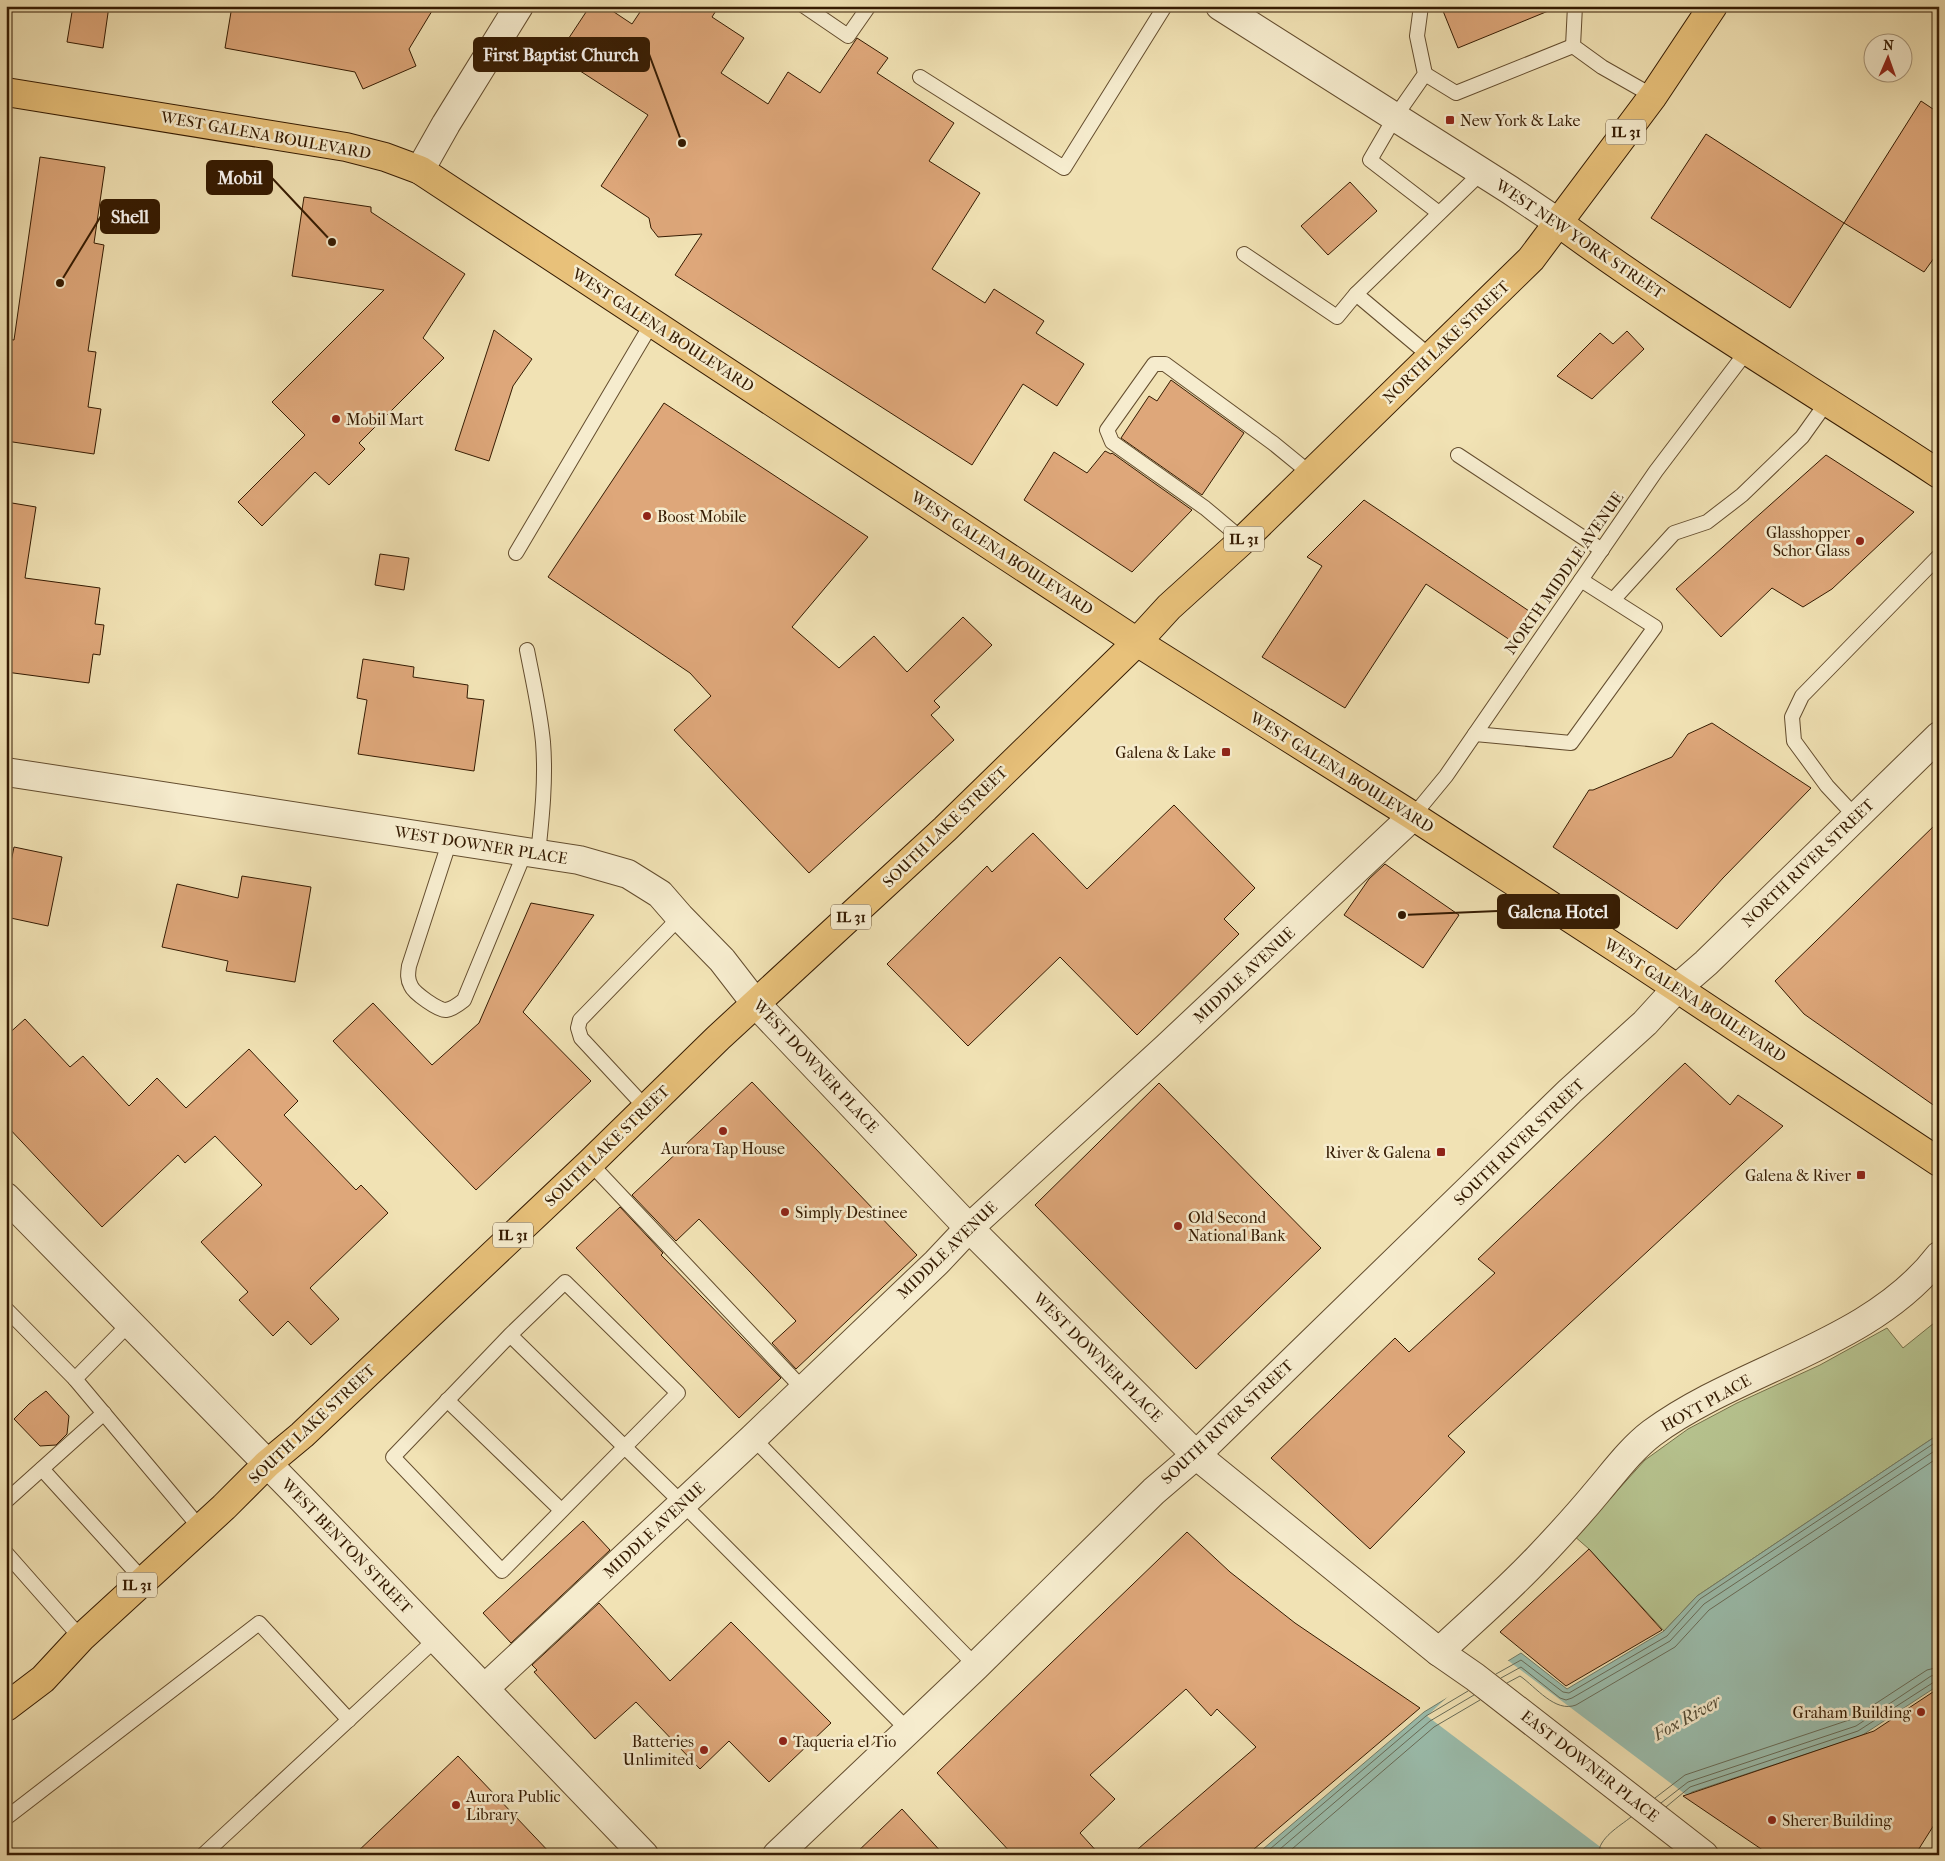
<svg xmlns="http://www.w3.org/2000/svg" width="1945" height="1861" font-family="'IM FELL French Canon',serif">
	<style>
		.green { fill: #b7c490; stroke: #767049 }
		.water { fill: #9bbeae; stroke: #727d69 }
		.pier { fill: #f1e2b4 }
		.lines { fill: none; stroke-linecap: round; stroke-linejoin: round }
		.shore { stroke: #686c58; stroke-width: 1 }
		.building { fill: #dea77a; stroke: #351b02 }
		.service-casing { stroke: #644d2e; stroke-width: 16 }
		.minor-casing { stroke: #644d2e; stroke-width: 30 }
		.tertiary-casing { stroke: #644d2e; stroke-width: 30 }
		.primary-casing { stroke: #351b02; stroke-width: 30 }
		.service { stroke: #f6ecce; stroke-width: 14 }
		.minor { stroke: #f6ecce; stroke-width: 28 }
		.tertiary { stroke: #f6ecce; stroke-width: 28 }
		.primary { stroke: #e8c17a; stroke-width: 28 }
		.poi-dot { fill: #8f2418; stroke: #f6ecce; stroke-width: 2 }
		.labels { text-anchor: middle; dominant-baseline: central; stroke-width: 5; stroke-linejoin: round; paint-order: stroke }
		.shield { fill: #f6ecce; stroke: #6f5a3f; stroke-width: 1 }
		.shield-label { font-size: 15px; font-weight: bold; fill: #351b02 }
		.poi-label { font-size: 16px; fill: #351b02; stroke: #f6ecce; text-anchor: start }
		.street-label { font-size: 16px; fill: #351b02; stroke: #f6ecce }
		.water-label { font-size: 18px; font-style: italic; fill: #544c36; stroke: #f6ecce }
		.leader { fill: none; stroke: #351b02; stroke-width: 2 }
		.callout-dot { fill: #351b02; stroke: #f6ecce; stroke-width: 2 }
		.callout { fill: #351b02; stroke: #351b02; stroke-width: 2 }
		.callout-label { font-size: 18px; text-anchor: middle; font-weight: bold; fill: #fff }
	</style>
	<rect width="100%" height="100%" fill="#f1e2b4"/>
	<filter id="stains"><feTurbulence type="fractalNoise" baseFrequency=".004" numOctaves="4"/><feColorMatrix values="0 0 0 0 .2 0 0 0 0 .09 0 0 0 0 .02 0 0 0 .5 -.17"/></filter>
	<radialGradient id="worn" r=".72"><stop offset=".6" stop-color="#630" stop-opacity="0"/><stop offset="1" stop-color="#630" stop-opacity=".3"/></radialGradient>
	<path class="green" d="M 1939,1319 L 1939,1434 L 1697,1596 L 1664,1631 L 1589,1549 L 1573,1535 L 1607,1502 L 1645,1460 L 1688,1429 L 1737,1403 L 1820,1365 L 1887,1328 L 1903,1348 Z"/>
	<path class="water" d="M 1939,1434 L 1939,1685 L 1861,1736 L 1692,1792 L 1614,1855 L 1256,1855 L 1424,1712 L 1521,1653 L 1567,1689 L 1664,1631 L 1697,1596 Z"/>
	<path class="pier" d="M 1506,1659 L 1689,1797 L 1618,1855 L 1611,1855 L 1427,1716 L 1455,1690 Z"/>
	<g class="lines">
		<g class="shore">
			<path d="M 1496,1674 L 1521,1660 L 1563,1692 L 1569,1693 L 1667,1636 L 1700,1599 L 1939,1440"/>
			<path d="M 1501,1678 L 1521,1667 L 1560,1698 L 1566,1700 L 1572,1698 L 1670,1641 L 1704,1604 L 1939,1448"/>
			<path d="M 1507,1683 L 1520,1676 C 1536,1687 1555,1713 1576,1705 L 1675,1647 L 1709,1610 L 1939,1457"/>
			<path d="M 1655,1798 L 1685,1775 L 1852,1719 L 1927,1670 L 1939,1667"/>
			<path d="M 1661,1803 L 1688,1782 L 1856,1726 L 1931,1676 L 1939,1674"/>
			<path d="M 1666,1807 L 1690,1787 L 1858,1731 L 1934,1682 L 1939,1681"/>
			<path d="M 1263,1855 L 1426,1716 L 1468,1691"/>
			<path d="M 1273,1855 L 1430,1721 L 1474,1695"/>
			<path d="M 1285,1855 L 1434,1727 L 1480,1700"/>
			<path d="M 1598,1855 C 1599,1837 1619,1827 1631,1817"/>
		</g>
	</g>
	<g class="building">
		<path d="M 73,6 L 109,6 L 103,48 L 67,42 Z"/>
		<path d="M 232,6 L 435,6 L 409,49 L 416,66 L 363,89 L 355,72 L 225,48 Z"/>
		<path d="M 590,6 L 605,6 L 632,24 L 644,6 L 719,6 L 712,17 L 744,38 L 721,73 L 768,104 L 788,72 L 820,93 L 857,38 L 888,58 L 877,73 L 954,123 L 929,161 L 980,193 L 932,269 L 985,303 L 994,289 L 1044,321 L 1036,333 L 1084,364 L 1057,406 L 1023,384 L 972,465 L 675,275 L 702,234 L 658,237 L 651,228 L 649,218 L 601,186 L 648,115 L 557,56 Z"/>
		<path d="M 1441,6 L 1558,6 L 1558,7 L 1458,48 Z"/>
		<path d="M 1921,101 L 1939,113 L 1939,251 L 1924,272 L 1844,223 Z"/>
		<path d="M 1706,134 L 1844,223 L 1790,308 L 1651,218 Z"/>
		<path d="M 40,157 L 105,167 L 94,243 L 104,245 L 88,351 L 96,352 L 88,407 L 101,409 L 94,454 L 6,441 L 6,339 L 14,340 Z"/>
		<path d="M 1350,182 L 1377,211 L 1328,255 L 1301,226 Z"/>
		<path d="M 304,197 L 371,207 L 371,212 L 465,274 L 423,338 L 444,358 L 359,443 L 365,449 L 329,485 L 315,472 L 262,526 L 238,502 L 305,435 L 272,402 L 384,290 L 292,276 Z"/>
		<path d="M 494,330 L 532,359 L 513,386 L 489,461 L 455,450 Z"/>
		<path d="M 1627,331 L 1644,349 L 1592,399 L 1557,376 L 1600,333 L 1613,344 Z"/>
		<path d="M 1171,380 L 1244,433 L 1202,495 L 1121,438 L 1149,396 L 1157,401 Z"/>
		<path d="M 664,403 L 868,537 L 792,627 L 839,668 L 874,636 L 907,672 L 963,617 L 992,645 L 934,701 L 940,707 L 931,715 L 954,740 L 809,873 L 674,730 L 711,696 L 690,673 L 548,577 Z"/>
		<path d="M 1105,451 L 1111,454 L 1112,453 L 1192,510 L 1132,572 L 1024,500 L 1054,452 L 1087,473 Z"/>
		<path d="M 1826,455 L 1914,512 L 1832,589 L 1803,607 L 1772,588 L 1721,637 L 1676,589 Z"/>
		<path d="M 1364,500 L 1532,613 L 1513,642 L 1426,584 L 1345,708 L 1262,657 L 1322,566 L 1307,557 Z"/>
		<path d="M 6,502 L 36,507 L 25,578 L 100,588 L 95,624 L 104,625 L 100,655 L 93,654 L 89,683 L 6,672 Z"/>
		<path d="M 380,554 L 409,558 L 404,590 L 375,585 Z"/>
		<path d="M 363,659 L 414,667 L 413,677 L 468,685 L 467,698 L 484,700 L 474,771 L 358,754 L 367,700 L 357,698 Z"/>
		<path d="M 1712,723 L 1811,788 L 1723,878 L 1677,929 L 1553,847 L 1589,790 L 1593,790 L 1672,757 L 1688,734 Z"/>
		<path d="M 1174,805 L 1255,888 L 1224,919 L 1239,934 L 1137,1035 L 1060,957 L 968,1046 L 887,964 L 987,866 L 992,872 L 1033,833 L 1087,889 Z"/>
		<path d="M 1939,821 L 1939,1109 L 1804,1014 L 1775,981 Z"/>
		<path d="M 14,847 L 62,857 L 48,926 L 6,917 L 6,886 Z"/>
		<path d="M 1385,864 L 1459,915 L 1423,968 L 1344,915 L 1369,879 Z"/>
		<path d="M 242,876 L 311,887 L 295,982 L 226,971 L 228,961 L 162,947 L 177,884 L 238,898 Z"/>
		<path d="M 531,903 L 594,915 L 523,1012 L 591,1081 L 476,1190 L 333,1041 L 373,1003 L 432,1065 L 479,1023 Z"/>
		<path d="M 25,1019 L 70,1067 L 83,1056 L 129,1106 L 157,1078 L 186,1108 L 249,1049 L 298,1101 L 284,1115 L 356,1190 L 361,1185 L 388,1213 L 310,1288 L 339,1319 L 311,1345 L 288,1321 L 273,1336 L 239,1300 L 248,1292 L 201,1242 L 262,1185 L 215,1136 L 185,1163 L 178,1155 L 102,1227 L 6,1125 L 6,1036 Z"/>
		<path d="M 1685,1063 L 1730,1105 L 1738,1095 L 1783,1126 L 1448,1436 L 1465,1452 L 1370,1549 L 1271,1458 L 1395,1338 L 1409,1352 L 1495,1273 L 1478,1259 Z"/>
		<path d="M 752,1082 L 917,1255 L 796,1369 L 772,1343 L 796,1321 L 751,1273 L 699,1219 L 676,1241 L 632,1195 Z"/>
		<path d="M 1159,1083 L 1321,1248 L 1196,1369 L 1035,1205 Z"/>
		<path d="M 620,1207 L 663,1253 L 661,1255 L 781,1378 L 739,1418 L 576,1248 Z"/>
		<path d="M 46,1391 L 69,1416 L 67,1434 L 56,1445 L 40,1446 L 14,1419 L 29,1404 Z"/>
		<path d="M 583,1521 L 610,1550 L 511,1643 L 483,1613 Z"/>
		<path d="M 1187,1532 L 1230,1572 L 1295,1623 L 1420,1708 L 1247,1855 L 1131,1855 L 1256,1747 L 1217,1709 L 1211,1716 L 1186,1689 L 1090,1775 L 1115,1799 L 1080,1833 L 1100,1855 L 1013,1855 L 937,1773 Z"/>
		<path d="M 1589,1549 L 1662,1630 L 1566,1686 L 1500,1632 Z"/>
		<path d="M 599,1603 L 670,1681 L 731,1622 L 831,1723 L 769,1782 L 729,1741 L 700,1769 L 636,1702 L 595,1739 L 534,1672 L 537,1670 L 532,1665 Z"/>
		<path d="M 1939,1688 L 1939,1817 L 1915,1855 L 1770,1855 L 1683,1796 L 1874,1731 Z"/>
		<path d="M 458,1756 L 552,1855 L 354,1855 Z"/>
		<path d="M 902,1809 L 944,1855 L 854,1855 Z"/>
	</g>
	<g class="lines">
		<g class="service-casing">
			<g id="service">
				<path d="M 804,6 L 848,36 L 869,6"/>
				<path d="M 1421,6 L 1417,36 L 1425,74 L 1395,117 L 1370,160 L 1439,213"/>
				<path d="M 1575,6 L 1573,46 L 1602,67 L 1653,96"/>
				<path d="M 1425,74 L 1456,93 L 1573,46"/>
				<path d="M 920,77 L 1064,168 L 1165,6"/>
				<path d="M 1244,254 L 1337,317 L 1356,294 L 1431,357"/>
				<path d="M 1356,294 L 1482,172"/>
				<path d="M 1458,455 L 1602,550"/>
				<path d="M 1243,540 L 1205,508 L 1112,442 L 1107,430 L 1154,364 L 1165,364 L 1273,443 L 1311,474"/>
				<path d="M 516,553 L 652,323"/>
				<path d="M 1613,600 L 1674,533 L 1707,522 L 1742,495 L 1802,437 L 1827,402"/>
				<path d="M 527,650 C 533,681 540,711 543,742 C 546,779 542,817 538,854"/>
				<path d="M 1475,734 L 1571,743 L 1655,627 L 1581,580"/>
				<path d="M 1413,816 L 1446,776 L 1656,471 L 1747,351"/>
				<path d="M 1855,816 L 1827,786 L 1794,741 L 1792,717 L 1802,696 L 1939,556"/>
				<path d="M 450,840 L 409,966 C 408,973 407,979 411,986 C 414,993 439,1011 446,1010 C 453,1009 459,1004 464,1000 L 525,852"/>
				<path d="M 647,1109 L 581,1038 L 578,1028 L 580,1020 L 680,917"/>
				<path d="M 590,1163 L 803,1389"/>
				<path d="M 6,1309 L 75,1379 L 130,1323"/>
				<path d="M 510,1335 L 565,1282 L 678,1393 L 502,1571 L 393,1457 L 510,1335 L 682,1503 L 908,1730"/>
				<path d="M 75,1379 L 201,1529"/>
				<path d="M 447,1400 L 561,1510"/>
				<path d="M 753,1438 L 976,1666"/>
				<path d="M 42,1469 L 143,1580"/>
				<path d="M 6,1501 L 104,1413"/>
				<path d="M 6,1553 L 81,1638"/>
				<path d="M 6,1818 L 259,1623 L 349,1720"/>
				<path d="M 203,1855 L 437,1638"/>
			</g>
		</g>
		<g class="minor-casing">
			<g id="minor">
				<path d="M 1220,6 L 1510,190 L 1559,223"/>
				<path d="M 420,170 L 446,124 L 519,6"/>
				<path d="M 6,772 L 579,860 L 628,874 L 660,894 L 680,917 L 722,960 L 756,1004"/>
				<path d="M 6,1197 L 302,1499 L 644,1855"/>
				<path d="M 1196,1455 L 1570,1091 L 1645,1023 L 1676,989 L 1706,963 L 1939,736"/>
				<path d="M 1439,1652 C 1472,1621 1507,1591 1538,1558 C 1558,1537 1579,1514 1598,1491 C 1615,1471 1631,1449 1652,1433 C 1740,1368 1871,1345 1939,1256"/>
				<path d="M 485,1688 L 753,1438 L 936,1263 L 969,1228 L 1167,1047 L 1413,816"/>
			</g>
		</g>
		<g class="tertiary-casing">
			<g id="tertiary">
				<path d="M 756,1004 L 969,1228 L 1196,1455 L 1439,1652 L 1475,1677 L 1704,1855"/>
				<path d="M 777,1855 L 976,1666 L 1154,1491 L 1196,1455"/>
			</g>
		</g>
		<g class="primary-casing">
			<g id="primary">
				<path d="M 6,92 L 346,147 L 385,157 L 420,170 L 1137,642 L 1413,816 L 1636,961 L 1939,1162"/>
				<path d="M 1559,223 C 1681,313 1812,390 1939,474"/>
				<path d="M 6,1707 L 43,1679 L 81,1638 L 224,1507 L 267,1464 L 302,1435 L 590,1163 L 718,1038 L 945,829 L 1137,642 L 1169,607 L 1243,540 L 1531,259 L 1653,96 L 1713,6"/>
			</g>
		</g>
		<use href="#service" class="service"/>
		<use href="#minor" class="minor"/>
		<use href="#tertiary" class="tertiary"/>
		<use href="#primary" class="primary"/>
	</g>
	<g class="poi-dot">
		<rect x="1445" y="115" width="10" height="10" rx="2.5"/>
		<circle cx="336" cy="419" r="5"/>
		<circle cx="647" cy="516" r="5"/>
		<circle cx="1860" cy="541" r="5"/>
		<rect x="1221" y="747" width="10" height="10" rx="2.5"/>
		<circle cx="723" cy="1131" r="5"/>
		<rect x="1436" y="1147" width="10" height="10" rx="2.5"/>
		<rect x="1856" y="1170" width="10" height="10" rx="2.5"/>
		<circle cx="785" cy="1212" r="5"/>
		<circle cx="1178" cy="1226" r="5"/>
		<circle cx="1921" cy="1712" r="5"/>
		<circle cx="783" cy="1741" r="5"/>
		<circle cx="704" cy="1750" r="5"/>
		<circle cx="456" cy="1805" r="5"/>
		<circle cx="1772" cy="1820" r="5"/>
	</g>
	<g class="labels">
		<g class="shield">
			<rect x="1606" y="119.5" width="40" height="25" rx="4"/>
			<rect x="1224" y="526.5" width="40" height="25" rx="4"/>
			<rect x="831" y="904.5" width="40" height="25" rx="4"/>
			<rect x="493" y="1222.5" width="40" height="25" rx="4"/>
			<rect x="117" y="1572.5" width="40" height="25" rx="4"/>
		</g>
		<g class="shield-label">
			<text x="1626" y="132">IL 31</text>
			<text x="1244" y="539">IL 31</text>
			<text x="851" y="917">IL 31</text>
			<text x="513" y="1235">IL 31</text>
			<text x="137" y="1585">IL 31</text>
		</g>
		<g class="poi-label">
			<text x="1460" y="120">New York &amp; Lake</text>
			<text x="346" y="419">Mobil Mart</text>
			<text x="657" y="516">Boost Mobile</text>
			<text x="1850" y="532" text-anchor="end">Glasshopper<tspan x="1850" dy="18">Schor Glass</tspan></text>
			<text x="1216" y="752" text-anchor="end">Galena &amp; Lake</text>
			<text x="723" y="1148" text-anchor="middle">Aurora Tap House</text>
			<text x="1431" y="1152" text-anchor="end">River &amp; Galena</text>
			<text x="1851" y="1175" text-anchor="end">Galena &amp; River</text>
			<text x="795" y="1212">Simply Destinee</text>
			<text x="1188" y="1217">Old Second<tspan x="1188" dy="18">National Bank</tspan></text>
			<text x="1911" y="1712" text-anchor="end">Graham Building</text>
			<text x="694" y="1741" text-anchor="end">Batteries<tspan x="694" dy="18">Unlimited</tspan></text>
			<text x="793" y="1741">Taqueria el Tio</text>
			<text x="466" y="1796">Aurora Public<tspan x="466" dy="18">Library</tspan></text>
			<text x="1782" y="1820">Sherer Building</text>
		</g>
		<g class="street-label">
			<text transform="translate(266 135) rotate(10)">WEST GALENA BOULEVARD</text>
			<text transform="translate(1580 239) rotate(34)">WEST NEW YORK STREET</text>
			<text transform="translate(663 330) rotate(33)">WEST GALENA BOULEVARD</text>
			<text transform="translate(1446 342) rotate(-44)">NORTH LAKE STREET</text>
			<text transform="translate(1002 553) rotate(33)">WEST GALENA BOULEVARD</text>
			<text transform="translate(1564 573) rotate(-55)">NORTH MIDDLE AVENUE</text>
			<text transform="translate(1342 772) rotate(32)">WEST GALENA BOULEVARD</text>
			<text transform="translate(945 827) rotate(-44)">SOUTH LAKE STREET</text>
			<text transform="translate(481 845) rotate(9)">WEST DOWNER PLACE</text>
			<text transform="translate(1808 863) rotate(-44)">NORTH RIVER STREET</text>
			<text transform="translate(1244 975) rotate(-43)">MIDDLE AVENUE</text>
			<text transform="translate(1695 1000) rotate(33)">WEST GALENA BOULEVARD</text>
			<text transform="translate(816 1066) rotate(47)">WEST DOWNER PLACE</text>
			<text transform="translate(1519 1142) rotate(-44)">SOUTH RIVER STREET</text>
			<text transform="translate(607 1146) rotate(-44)">SOUTH LAKE STREET</text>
			<text transform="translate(947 1250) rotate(-44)">MIDDLE AVENUE</text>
			<text transform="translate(1098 1357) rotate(45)">WEST DOWNER PLACE</text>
			<text transform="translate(1706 1403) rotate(-29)">HOYT PLACE</text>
			<text transform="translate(1227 1422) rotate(-43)">SOUTH RIVER STREET</text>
			<text transform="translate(312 1424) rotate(-43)">SOUTH LAKE STREET</text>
			<text transform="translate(654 1530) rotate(-43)">MIDDLE AVENUE</text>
			<text transform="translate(347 1546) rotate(46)">WEST BENTON STREET</text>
			<text transform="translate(1590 1766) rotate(38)">EAST DOWNER PLACE</text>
		</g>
		<g class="water-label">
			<text transform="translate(1687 1718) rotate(-29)">Fox River</text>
		</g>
	</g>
	<path class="leader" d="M682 143L649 54M332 242L272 178M60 283L101 216M1402 915L1498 911"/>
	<g class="callout-dot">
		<circle cx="682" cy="143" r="5"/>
		<circle cx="332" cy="242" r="5"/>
		<circle cx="60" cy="283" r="5"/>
		<circle cx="1402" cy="915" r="5"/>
	</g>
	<g class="callout">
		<rect x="474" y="38" width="175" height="33" rx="5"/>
		<rect x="207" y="161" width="65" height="33" rx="5"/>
		<rect x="101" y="200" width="58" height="33" rx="5"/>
		<rect x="1498" y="895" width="121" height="33" rx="5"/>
	</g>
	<g class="callout-label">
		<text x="561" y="61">First Baptist Church</text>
		<text x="240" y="184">Mobil</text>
		<text x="130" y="223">Shell</text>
		<text x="1558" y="918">Galena Hotel</text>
	</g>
	<rect width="1945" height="1861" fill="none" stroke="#f1e2b4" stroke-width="25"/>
	<rect x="8" y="8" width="1930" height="1846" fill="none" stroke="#351b02" stroke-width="2.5"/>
	<rect x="12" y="12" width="1920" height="1836" fill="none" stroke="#351b02"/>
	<g transform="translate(1888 58) rotate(2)"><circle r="24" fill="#f6ecce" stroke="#a9987c"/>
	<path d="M0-4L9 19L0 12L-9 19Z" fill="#8f2418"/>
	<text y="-8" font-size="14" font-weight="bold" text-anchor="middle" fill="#351b02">N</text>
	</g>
	<rect width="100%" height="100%" filter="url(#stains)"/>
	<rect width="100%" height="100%" fill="url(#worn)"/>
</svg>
